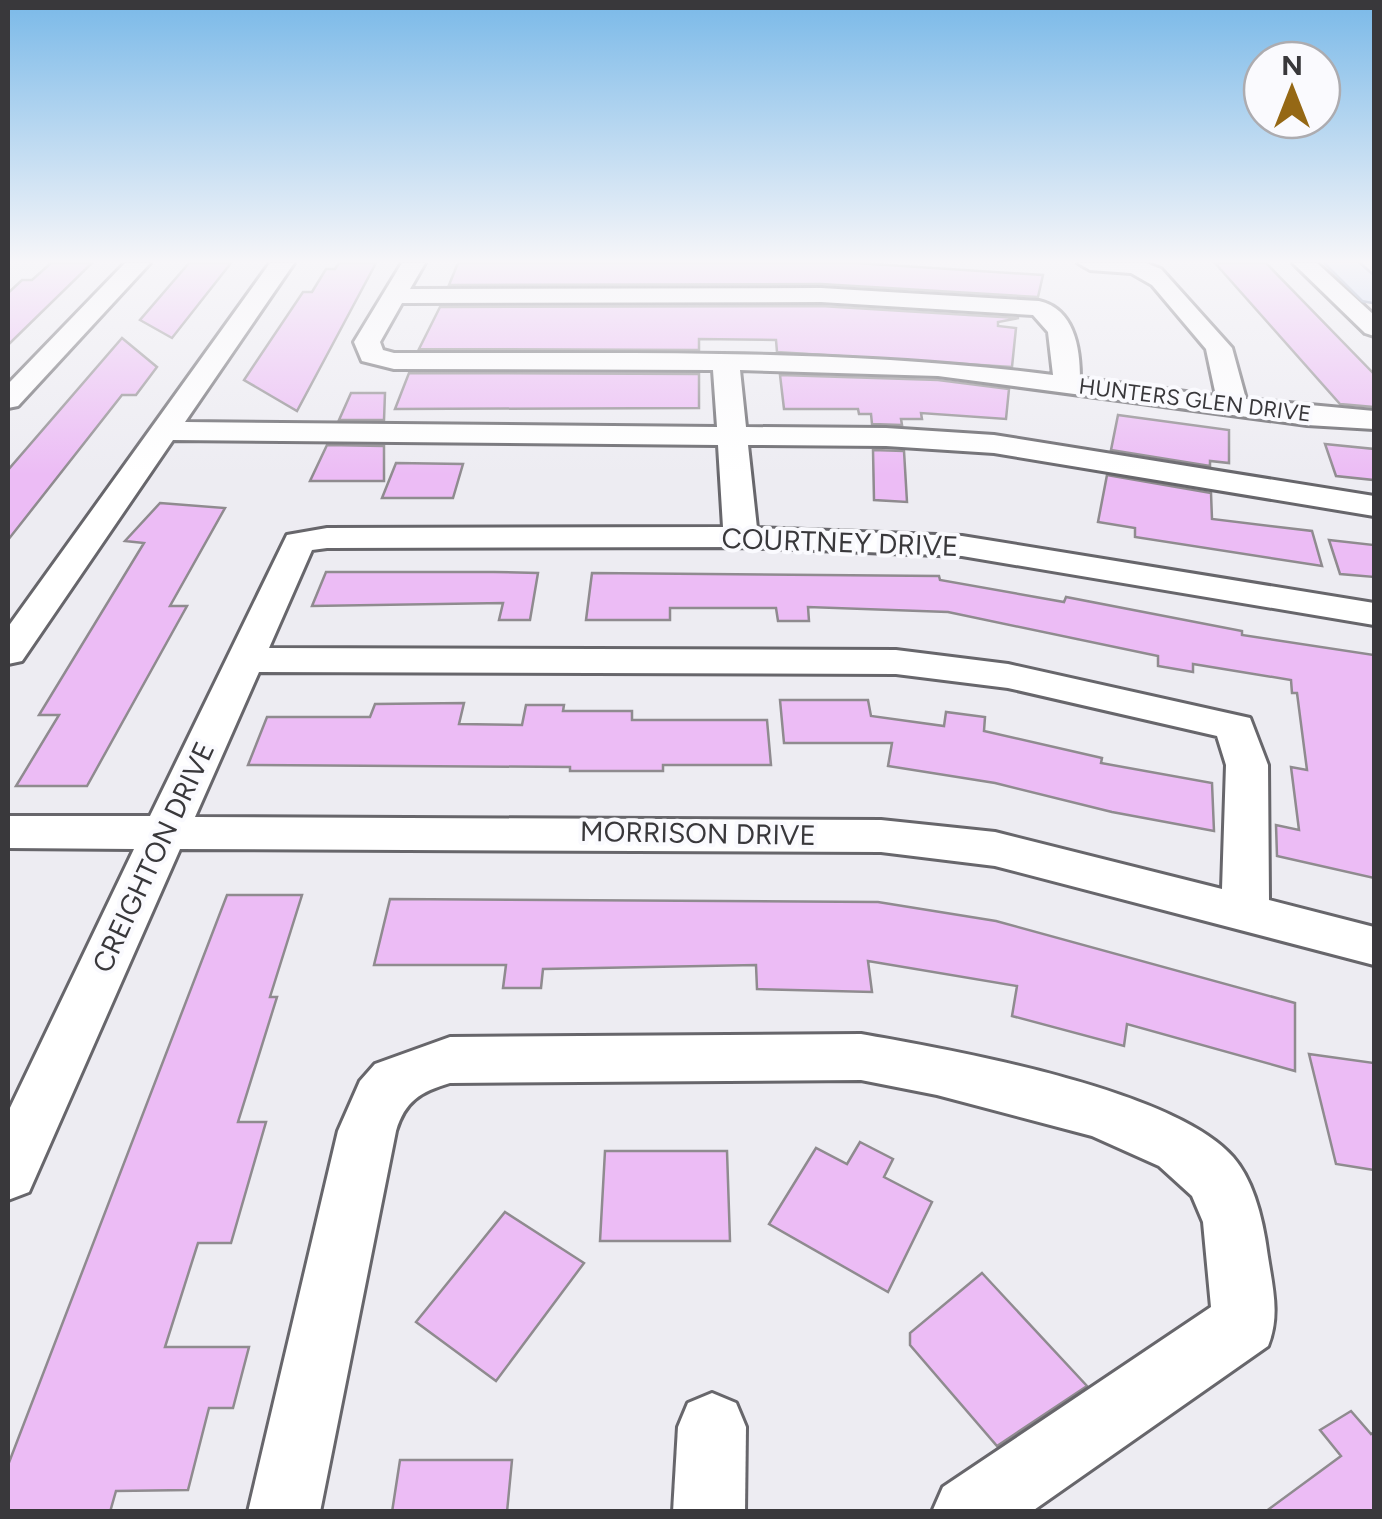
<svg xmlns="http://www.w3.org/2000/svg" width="1382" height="1519" font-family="Figtree,sans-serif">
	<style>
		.building { fill: #ecbcf5; stroke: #8f8b8f; stroke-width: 2.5 }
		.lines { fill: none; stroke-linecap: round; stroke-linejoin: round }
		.minor-casing { stroke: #67666b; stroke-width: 6 }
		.major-casing { stroke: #8292af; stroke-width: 5 }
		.minor { fill: #fff; fill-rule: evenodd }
		.major { fill: #ccdaf5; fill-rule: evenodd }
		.labels { text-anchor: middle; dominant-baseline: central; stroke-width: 8; stroke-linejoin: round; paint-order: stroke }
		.far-street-label { font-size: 22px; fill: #39383b; stroke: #fafafe }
		.street-label { font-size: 28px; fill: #39383b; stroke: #fafafe }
	</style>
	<rect width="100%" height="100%" fill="#edecf2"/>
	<g class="building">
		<path d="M 51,263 L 92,263 L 8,345 L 8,293 L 22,280 L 32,280 Z"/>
		<path d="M 189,263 L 231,263 L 172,338 L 140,320 Z"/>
		<path d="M 339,263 L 376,263 L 297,411 L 244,380 L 303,292 L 312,292 L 326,269 L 335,269 Z"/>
		<path d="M 458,263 L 857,263 L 1043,275 L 1038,297 L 821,284 L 449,285 Z"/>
		<path d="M 1215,263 L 1266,263 L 1374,374 L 1374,407 L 1340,404 Z"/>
		<path d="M 821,306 L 1019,318 L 998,322 L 998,326 L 1016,328 L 1012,367 L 777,352 L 776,340 L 699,339 L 699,350 L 419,349 L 440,307 Z"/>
		<path d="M 122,338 L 157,367 L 136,395 L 122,395 L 8,540 L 8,470 Z"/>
		<path d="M 409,373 L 699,374 L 699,408 L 395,409 Z"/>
		<path d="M 780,375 L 938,380 L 1009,389 L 1006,419 L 921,413 L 922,419 L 901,419 L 902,425 L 872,424 L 871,414 L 859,414 L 858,409 L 784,409 Z"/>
		<path d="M 351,393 L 385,393 L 384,420 L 339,420 Z"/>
		<path d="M 1118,415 L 1229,430 L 1229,463 L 1210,461 L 1210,466 L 1111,450 Z"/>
		<path d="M 1325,444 L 1374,449 L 1374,480 L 1336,476 Z"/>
		<path d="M 327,445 L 384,446 L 384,481 L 310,481 Z"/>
		<path d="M 873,450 L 904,451 L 907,502 L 874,500 Z"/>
		<path d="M 396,463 L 463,464 L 453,498 L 382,498 Z"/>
		<path d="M 1107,475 L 1211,493 L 1212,519 L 1312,531 L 1322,566 L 1135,537 L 1135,528 L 1098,522 Z"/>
		<path d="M 160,503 L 225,508 L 170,606 L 187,606 L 87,786 L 16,786 L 59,715 L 39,715 L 144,543 L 125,541 Z"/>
		<path d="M 1329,540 L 1374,545 L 1374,577 L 1340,574 Z"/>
		<path d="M 326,572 L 494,572 L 538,573 L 530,620 L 499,620 L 503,603 L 312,606 Z"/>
		<path d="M 592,573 L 939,576 L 940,580 L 1064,602 L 1066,597 L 1242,631 L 1242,635 L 1374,655 L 1374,878 L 1277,856 L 1276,825 L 1299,830 L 1291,767 L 1307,770 L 1297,693 L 1292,693 L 1291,680 L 1193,664 L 1193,672 L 1158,666 L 1158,656 L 948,612 L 808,607 L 809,621 L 778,621 L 776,608 L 670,608 L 670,620 L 586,620 Z"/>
		<path d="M 780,700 L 868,700 L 871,716 L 944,726 L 946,712 L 985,717 L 984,731 L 1102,758 L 1101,763 L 1212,783 L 1214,831 L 1112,812 L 995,783 L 888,766 L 892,743 L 784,743 Z"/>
		<path d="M 464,703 L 459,724 L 522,725 L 526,705 L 564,705 L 563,711 L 632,711 L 632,720 L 767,720 L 771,765 L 663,765 L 663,771 L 570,771 L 570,767 L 248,765 L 267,717 L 370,717 L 375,704 Z"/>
		<path d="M 227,895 L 302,895 L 270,997 L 277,997 L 238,1122 L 266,1122 L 231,1243 L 198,1243 L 165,1347 L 249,1347 L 233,1408 L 209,1408 L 188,1490 L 116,1491 L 110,1512 L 8,1512 L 8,1465 Z"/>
		<path d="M 390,899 L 878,902 L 996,921 L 1295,1003 L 1295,1071 L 1127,1024 L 1124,1046 L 1012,1016 L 1017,986 L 868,961 L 872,992 L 757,989 L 756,965 L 543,969 L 541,988 L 503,988 L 506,965 L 374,965 Z"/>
		<path d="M 1309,1054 L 1374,1063 L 1374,1170 L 1336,1164 Z"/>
		<path d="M 860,1142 L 893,1159 L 884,1177 L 932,1202 L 888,1292 L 769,1224 L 816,1148 L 847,1164 Z"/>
		<path d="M 605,1151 L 727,1151 L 730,1241 L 600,1241 Z"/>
		<path d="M 505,1212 L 584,1263 L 496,1381 L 416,1322 Z"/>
		<path d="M 982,1273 L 1087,1386 L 997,1446 L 910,1345 L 910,1333 Z"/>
		<path d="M 1351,1411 L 1371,1434 L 1374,1432 L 1374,1512 L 1265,1512 L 1341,1456 L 1320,1430 Z"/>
		<path d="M 400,1460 L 512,1460 L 507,1512 L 392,1512 Z"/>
	</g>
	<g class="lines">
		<g class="minor-casing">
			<g id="minor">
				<path d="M 125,263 L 150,263 L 18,406 L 8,408 L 8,384 Z"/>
				<path d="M 270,263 L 294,263 L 185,422 L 717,427 L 713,370 L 394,369 L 362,361 L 354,342 L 402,263 L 425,263 L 410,289 L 821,288 L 1039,301 C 1074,309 1080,347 1080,378 L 1216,396 L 1206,349 L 1152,285 L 1131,273 L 1090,270 L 1078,263 L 1146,263 L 1161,269 L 1232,348 L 1246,399 L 1374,411 L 1374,429 L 1307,425 L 938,376 L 740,370 L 746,427 L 886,428 L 994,435 L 1374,496 L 1374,516 L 994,453 L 886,446 L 748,445 L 757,528 L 962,536 L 1374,603 L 1374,625 L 962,556 L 741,547 L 327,548 L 312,550 L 269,648 L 896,650 L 1008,664 L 1250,718 L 1268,765 L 1269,900 L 1374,927 L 1374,965 L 995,866 L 881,852 L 180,849 L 29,1192 L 8,1200 L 8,1112 L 134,849 L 8,848 L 8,816 L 150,816 L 287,535 L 327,528 L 723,527 L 718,445 L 173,440 L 22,661 L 8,664 L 8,627 ZM 821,302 L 1033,315 L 1048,332 L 1053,375 C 835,347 614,354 394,353 L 383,350 L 380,342 L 402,303 ZM 259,672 L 896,674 L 1008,688 L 1217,736 L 1226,765 L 1222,889 L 995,832 L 881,820 L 195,817 Z"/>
				<path d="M 1293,263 L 1317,263 L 1374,315 L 1374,336 L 1365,333 Z"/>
				<path d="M 861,1034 C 952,1050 1174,1089 1233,1157 C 1255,1182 1264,1225 1268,1257 C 1273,1289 1280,1316 1268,1346 L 1031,1512 L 932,1512 L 943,1487 L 1211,1307 L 1203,1222 L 1192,1196 L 1159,1166 L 1092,1136 L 937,1095 L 861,1080 L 450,1083 C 420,1092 405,1101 396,1131 L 320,1512 L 248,1512 L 338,1131 L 360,1081 L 375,1064 L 450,1037 Z"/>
				<path d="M 712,1393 L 736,1403 L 746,1427 L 745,1512 L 673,1512 L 678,1427 L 688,1403 Z"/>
			</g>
		</g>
		<g class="major-casing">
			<path id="major" d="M 1326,263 L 1358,263 L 1374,277 L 1374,302 L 1363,300 Z"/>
		</g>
		<use href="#minor" class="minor"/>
		<use href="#major" class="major"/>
	</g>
	<linearGradient id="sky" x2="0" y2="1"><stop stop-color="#7ab9e8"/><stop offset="0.55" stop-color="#f7f6f9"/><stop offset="1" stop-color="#f7f6f9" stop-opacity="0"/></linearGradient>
	<rect width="1382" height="475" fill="url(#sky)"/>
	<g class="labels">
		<g class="far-street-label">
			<text transform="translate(1195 400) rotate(7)">HUNTERS GLEN DRIVE</text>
		</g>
		<g class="street-label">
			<text transform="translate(840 542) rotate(2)">COURTNEY DRIVE</text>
			<text transform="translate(698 833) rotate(1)">MORRISON DRIVE</text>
			<text transform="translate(153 857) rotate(-65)">CREIGHTON DRIVE</text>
		</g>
	</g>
	<rect width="1382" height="1519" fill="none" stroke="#39383b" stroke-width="20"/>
	<g transform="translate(1292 90)"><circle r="48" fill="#fafafe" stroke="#adacb0" stroke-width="2.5"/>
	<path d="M0-8L18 38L0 25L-18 38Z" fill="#956815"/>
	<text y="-15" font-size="28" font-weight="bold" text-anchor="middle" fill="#39383b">N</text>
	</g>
</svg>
